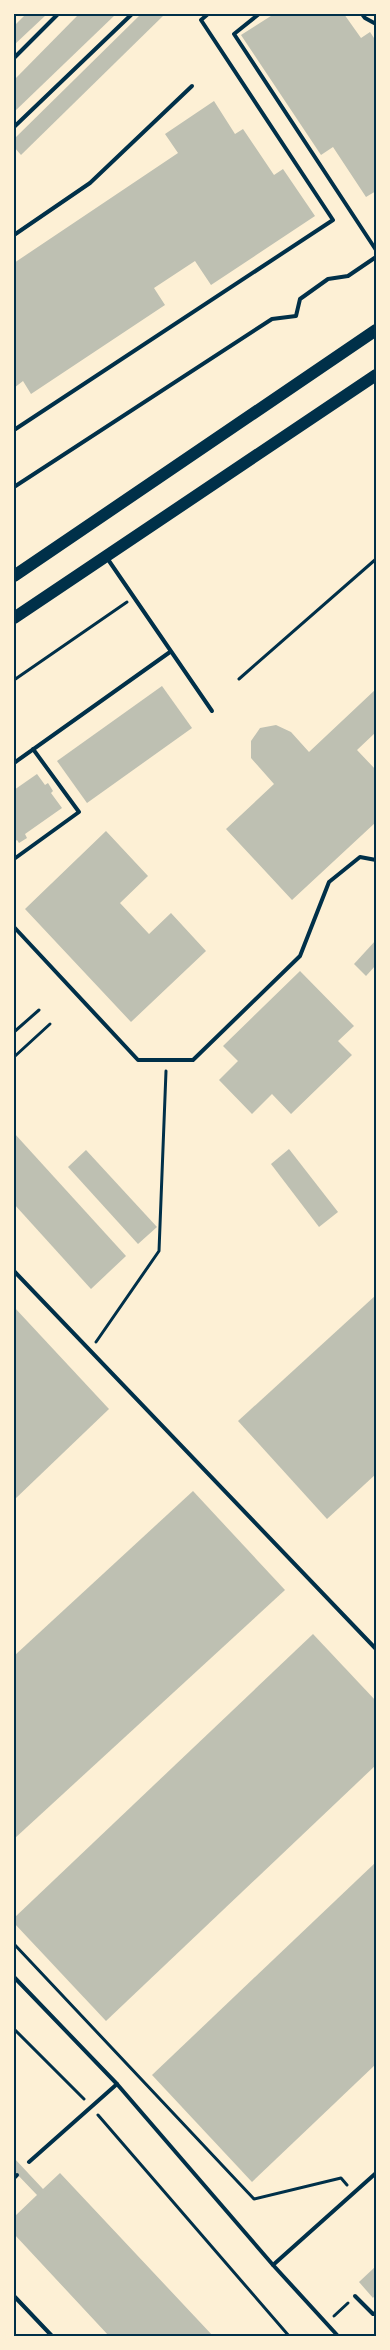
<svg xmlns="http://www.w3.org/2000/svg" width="390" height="2350" font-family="'Open Sans',sans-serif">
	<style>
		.building { fill: #bec0b2 }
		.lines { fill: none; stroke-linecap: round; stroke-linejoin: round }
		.path { stroke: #003049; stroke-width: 3 }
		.service { stroke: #003049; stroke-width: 4 }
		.trunk { stroke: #003049; stroke-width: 12 }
		.neatline { fill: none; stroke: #003049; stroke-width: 2 }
	</style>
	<rect width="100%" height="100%" fill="#fdf0d5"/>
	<g class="building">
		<path d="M 26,14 L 47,14 L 14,45 L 14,26 Z"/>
		<path d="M 79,14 L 116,14 L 14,112 L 14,80 Z"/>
		<path d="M 141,14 L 165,14 L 21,155 L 14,147 L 14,139 Z"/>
		<path d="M 274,14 L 344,14 L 361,38 L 370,32 L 376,41 L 376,191 L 366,197 L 333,147 L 321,155 L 241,35 Z"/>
		<path d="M 214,101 L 235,134 L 243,129 L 274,175 L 283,169 L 315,216 L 211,285 L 195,261 L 154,288 L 165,305 L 31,394 L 23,381 L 14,388 L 14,263 L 178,153 L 165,134 Z"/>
		<path d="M 162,686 L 192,728 L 87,803 L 57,761 Z"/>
		<path d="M 376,689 L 376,732 L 357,750 L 376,770 L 376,822 L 292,900 L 226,829 L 274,784 L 251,758 L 251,741 L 260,728 L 276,725 L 291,732 L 309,752 Z"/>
		<path d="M 37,774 L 45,785 L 48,783 L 53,791 L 51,793 L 62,808 L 25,834 L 27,838 L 19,843 L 17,840 L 14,842 L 14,790 Z"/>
		<path d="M 106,831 L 148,876 L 120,903 L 149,934 L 171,913 L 206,951 L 131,1022 L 25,909 Z"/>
		<path d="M 376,940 L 376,965 L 366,976 L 354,964 Z"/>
		<path d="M 300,971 L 354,1026 L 338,1041 L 352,1055 L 291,1114 L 272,1094 L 252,1114 L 219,1080 L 238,1061 L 223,1046 Z"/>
		<path d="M 14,1133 L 126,1256 L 91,1289 L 14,1204 Z"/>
		<path d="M 289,1149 L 338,1212 L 319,1227 L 271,1164 Z"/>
		<path d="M 86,1150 L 157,1227 L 138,1244 L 68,1167 Z"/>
		<path d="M 376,1295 L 376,1474 L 327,1519 L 238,1421 Z"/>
		<path d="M 14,1307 L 109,1409 L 14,1500 Z"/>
		<path d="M 193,1491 L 285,1590 L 14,1839 L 14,1656 Z"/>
		<path d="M 313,1634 L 376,1701 L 376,1765 L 106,2021 L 14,1923 L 14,1918 Z"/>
		<path d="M 376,1862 L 376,2064 L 252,2182 L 152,2075 Z"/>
		<path d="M 14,2158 L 43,2189 L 60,2173 L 213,2336 L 109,2336 L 14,2234 L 14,2217 L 37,2195 L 14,2171 Z"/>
		<path d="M 376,2266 L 376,2294 L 373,2298 L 359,2282 Z"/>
	</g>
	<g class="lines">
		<g class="path">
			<path d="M 239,679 L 376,559"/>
			<path d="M 14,680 L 127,602"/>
			<path d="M 14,1032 L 39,1010"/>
			<path d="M 14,1057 L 50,1024"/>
			<path d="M 96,1342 L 159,1251 L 166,1071"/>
			<path d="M 14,1944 L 254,2199 L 341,2178 L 347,2185"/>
			<path d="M 14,2029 L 84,2099"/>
			<path d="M 98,2115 L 289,2336"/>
			<path d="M 334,2316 L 348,2303"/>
		</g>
		<g class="service">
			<path d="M 259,14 L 234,34 L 376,250"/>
			<path d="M 362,14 L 365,18 L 376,24"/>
			<path d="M 14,58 L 58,14"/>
			<path d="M 14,127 L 132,14"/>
			<path d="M 14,235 L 90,183 L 192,86"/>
			<path d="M 14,430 L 333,220 L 201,20 L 208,14"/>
			<path d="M 14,487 L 272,319 L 296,316 L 300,299 L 328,279 L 348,276 L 376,257"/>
			<path d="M 107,558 L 212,711"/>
			<path d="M 14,763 L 170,652"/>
			<path d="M 14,859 L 79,812 L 33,749"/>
			<path d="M 14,927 L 138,1060 L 193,1060 L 300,956 L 329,882 L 360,857 L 376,860"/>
			<path d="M 14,1271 L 376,1649"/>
			<path d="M 14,1977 L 117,2084 L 29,2162"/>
			<path d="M 117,2084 L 273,2265 L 338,2336"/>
			<path d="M 14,2178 L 17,2175"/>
			<path d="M 273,2265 L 376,2173"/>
			<path d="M 14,2296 L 52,2336"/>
			<path d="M 355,2296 L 373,2314 L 376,2313"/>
		</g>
		<g class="trunk">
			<path d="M 14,576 L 376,330"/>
			<path d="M 14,618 L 376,375"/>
		</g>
	</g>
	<rect width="390" height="2350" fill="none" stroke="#fdf0d5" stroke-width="30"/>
	<rect x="15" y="15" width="360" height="2320" class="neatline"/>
</svg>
